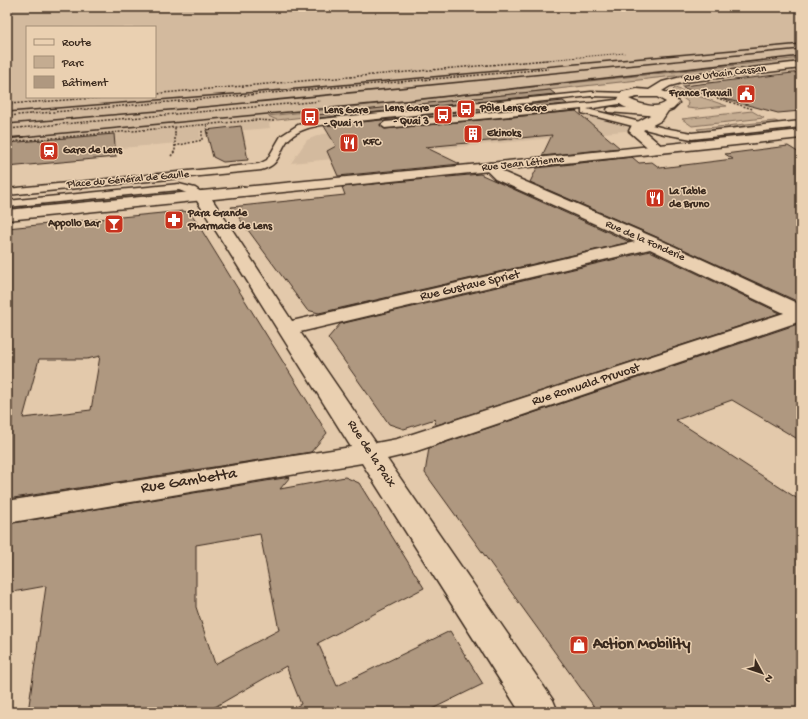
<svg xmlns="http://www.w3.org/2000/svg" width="808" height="719" font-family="'Gochi Hand',sans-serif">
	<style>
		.built { fill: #d3ba9e; fill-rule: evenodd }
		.green { fill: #c4ac91; stroke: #806b58 }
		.building { fill: #af9880; stroke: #3b2a1e; fill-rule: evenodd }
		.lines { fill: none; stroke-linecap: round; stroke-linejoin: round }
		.lane-casing { stroke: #3b2a1e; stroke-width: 3 }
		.street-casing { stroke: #3b2a1e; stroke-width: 3 }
		.secondary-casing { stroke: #3b2a1e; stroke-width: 3 }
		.path-far1 { stroke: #3b2a1e; stroke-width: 1; stroke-dasharray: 1.5 1.5; stroke-linecap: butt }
		.path { stroke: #3b2a1e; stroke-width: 1.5; stroke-dasharray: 2 1.5; stroke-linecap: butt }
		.lane { fill: #ead0b1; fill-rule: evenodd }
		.street { fill: #ead0b1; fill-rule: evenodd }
		.secondary { fill: #ead0b1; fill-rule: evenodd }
		.rail-far1 { stroke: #3b2a1e; stroke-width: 1.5 }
		.rail { stroke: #3b2a1e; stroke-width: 2 }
		.labels { text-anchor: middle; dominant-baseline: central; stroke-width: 3; stroke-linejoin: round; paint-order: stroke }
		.far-street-label { font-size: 11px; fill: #3b2a1e; stroke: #ead0b1 }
		.far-poi-label { font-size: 11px; font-weight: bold; fill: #3b2a1e; stroke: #ead0b1; text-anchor: start }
		.street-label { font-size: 13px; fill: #3b2a1e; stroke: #ead0b1 }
		.near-street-label { font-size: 16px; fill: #3b2a1e; stroke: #ead0b1 }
		.near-poi-label { font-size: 16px; font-weight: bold; fill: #3b2a1e; stroke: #ead0b1; text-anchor: start }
	</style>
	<rect width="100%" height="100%" fill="#e3c9ab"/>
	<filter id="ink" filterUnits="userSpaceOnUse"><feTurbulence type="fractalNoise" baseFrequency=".025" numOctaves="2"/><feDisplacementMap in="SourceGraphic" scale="8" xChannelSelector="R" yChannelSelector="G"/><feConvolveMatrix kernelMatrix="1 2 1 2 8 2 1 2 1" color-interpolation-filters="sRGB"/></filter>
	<g filter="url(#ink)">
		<g class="built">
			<path d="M 7,7 L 801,7 L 801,111 L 777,113 L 721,98 L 692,85 L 744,79 L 727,71 L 277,120 L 269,124 L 270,128 L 234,131 L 234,133 L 244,132 L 248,160 L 221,162 L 218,136 L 204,137 L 203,130 L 200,130 L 200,139 L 189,141 L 189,142 L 76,152 L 7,167 ZM 27,27 L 155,27 L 155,97 L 27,97 Z"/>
			<path d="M 577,112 L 645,129 L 291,163 L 307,140 L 322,134 Z"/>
		</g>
		<g class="green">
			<path d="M 801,58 L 801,62 L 277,120 L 268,116 Z"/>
			<path d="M 675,88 L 727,106 L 696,109 L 687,108 L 688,102 L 675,92 L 673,90 Z"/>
			<path d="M 752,111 L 764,118 L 692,126 L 682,119 Z"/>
			<path d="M 775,121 L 780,123 L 701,132 L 697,129 Z"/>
		</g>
		<g class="building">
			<path d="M 801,72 L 801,111 L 778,113 L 683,88 L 683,86 Z"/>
			<path d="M 550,90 L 555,94 L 319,118 L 317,115 Z"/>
			<path d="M 563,101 L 567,104 L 385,121 L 380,125 L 385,129 L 576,111 L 620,148 L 542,156 L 552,135 L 425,147 L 460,164 L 338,176 L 327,151 L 336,146 L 324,126 Z"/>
			<path d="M 241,126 L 248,160 L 223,162 L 213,157 L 206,130 Z"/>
			<path d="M 114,134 L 116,157 L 7,167 L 7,143 Z"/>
			<path d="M 788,146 L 801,154 L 801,303 L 659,238 L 530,182 L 537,168 L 632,157 L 639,163 L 652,162 L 660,168 L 733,159 L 725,154 Z"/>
			<path d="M 480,174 L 630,242 L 319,313 L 307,310 L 231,207 L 345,195 L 342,187 Z"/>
			<path d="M 183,211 L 191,213 L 327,433 L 311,452 L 7,499 L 7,228 ZM 100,356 L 91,410 L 23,418 L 39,359 L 87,359 Z"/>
			<path d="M 650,251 L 780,313 L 434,426 L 435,419 L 404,429 L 389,424 L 328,338 L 340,324 Z"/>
			<path d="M 801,323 L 801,441 L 732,400 L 676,420 L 801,501 L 801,712 L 598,712 L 425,473 L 429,448 Z"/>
			<path d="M 290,477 L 280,489 L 345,477 L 359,483 L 424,588 L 318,643 L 337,686 L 450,631 L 483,684 L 426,712 L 285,712 L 301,704 L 286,666 L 206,712 L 28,712 L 46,586 L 7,593 L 7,524 ZM 260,534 L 279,630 L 215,664 L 196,607 L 196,545 Z"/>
		</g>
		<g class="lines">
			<g class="lane-casing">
				<g id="lane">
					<path d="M 591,92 L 626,93 L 630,95 L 626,97 L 591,96 L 321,125 C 310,127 295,131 287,141 C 278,154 280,165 261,170 L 7,195 L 7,189 L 259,164 L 267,160 L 281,136 L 298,125 L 321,119 Z"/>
					<path d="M 623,99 L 626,99 L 627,101 L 626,103 L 587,109 L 664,128 L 692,133 L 801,121 L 801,127 L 692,139 L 664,134 L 582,113 L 582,109 L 385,128 L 381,125 L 385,122 L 592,103 Z"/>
					<path d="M 611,107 L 660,110 L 664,113 L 660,116 L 608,112 L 607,110 L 608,108 Z"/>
					<path d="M 179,184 L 195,188 L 207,196 L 202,199 L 179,190 L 7,207 L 7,201 Z"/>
				</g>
			</g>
			<g class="street-casing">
				<g id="street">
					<path d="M 801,62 L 801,68 L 685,82 L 670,86 L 662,91 L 671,94 L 679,103 L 673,109 L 668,111 L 662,120 L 643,130 L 665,149 L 663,152 L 658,153 L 653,152 L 629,131 L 632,125 L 654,113 C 643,112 623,110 617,101 L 622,92 L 637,89 L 649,90 L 662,82 L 685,76 ZM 637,97 L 657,97 L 666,102 C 657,110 639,104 629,99 Z"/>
					<path d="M 490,163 L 495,164 L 505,173 L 658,239 L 801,305 L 801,321 L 408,454 L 387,459 L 553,700 L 558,712 L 520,712 L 362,463 L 7,523 L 7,501 L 351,447 L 194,196 L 196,193 L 202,191 L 208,193 L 292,321 L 635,242 L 495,179 L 483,167 L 485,164 ZM 650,249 L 784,313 L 397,439 L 376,443 L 300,332 Z"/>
				</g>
			</g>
			<g class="secondary-casing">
				<path id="secondary" d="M 801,130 L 801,138 L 490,171 L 7,220 L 7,210 L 490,163 Z"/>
			</g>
			<path class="path-far1" d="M 535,61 L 625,53"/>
			<g class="path">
				<path d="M 155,95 L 162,93 L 547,60"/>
				<path d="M 710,96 L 753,109"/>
				<path d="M 7,104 L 110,97"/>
				<path d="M 7,116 L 548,69"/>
				<path d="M 207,125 L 208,136"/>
				<path d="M 7,129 L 321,101"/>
				<path d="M 7,142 L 257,120 L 274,121"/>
				<path d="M 175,146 L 202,140 L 202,130"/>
				<path d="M 171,156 L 175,151 L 175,128"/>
			</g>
			<use href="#lane" class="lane"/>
			<use href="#street" class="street"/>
			<use href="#secondary" class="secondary"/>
			<g class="rail-far1">
				<path d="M 7,112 L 308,88 L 801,44"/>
				<path d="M 7,124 L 204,107 L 801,49"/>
				<path d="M 12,138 L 404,101 L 801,56"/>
			</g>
			<path class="rail" d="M 7,138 L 24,137"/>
		</g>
	</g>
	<defs>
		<g id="civic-square" transform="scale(1)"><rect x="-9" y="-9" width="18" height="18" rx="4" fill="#c8321e" stroke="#ead0b1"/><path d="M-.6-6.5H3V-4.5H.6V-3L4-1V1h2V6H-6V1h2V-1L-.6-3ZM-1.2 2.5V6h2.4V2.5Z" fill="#fff"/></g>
		<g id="bus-square" transform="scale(1)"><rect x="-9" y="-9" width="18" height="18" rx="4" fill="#c8321e" stroke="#ead0b1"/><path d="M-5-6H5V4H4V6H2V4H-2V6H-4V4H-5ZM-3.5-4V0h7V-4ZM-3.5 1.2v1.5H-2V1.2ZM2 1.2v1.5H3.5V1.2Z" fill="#fff"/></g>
		<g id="building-square" transform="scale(1)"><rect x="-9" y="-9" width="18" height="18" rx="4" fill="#c8321e" stroke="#ead0b1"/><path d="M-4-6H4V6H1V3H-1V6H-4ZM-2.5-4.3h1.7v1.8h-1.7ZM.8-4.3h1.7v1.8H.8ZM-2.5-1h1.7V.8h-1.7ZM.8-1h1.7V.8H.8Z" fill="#fff"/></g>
		<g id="restaurant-square" transform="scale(1)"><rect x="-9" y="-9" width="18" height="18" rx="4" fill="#c8321e" stroke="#ead0b1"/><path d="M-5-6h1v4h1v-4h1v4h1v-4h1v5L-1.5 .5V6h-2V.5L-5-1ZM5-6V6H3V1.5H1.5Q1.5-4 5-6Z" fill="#fff"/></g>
		<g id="station-square" transform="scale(1)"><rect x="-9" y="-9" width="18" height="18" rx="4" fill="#c8321e" stroke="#ead0b1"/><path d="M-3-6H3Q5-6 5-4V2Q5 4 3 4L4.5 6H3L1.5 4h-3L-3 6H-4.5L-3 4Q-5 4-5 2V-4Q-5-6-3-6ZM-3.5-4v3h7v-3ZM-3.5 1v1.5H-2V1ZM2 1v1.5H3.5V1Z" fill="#fff"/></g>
		<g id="pharmacy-square" transform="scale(1)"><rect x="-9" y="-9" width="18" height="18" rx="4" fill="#c8321e" stroke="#ead0b1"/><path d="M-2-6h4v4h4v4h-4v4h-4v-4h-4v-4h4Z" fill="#fff"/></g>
		<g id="bar-square" transform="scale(1)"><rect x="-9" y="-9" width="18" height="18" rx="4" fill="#c8321e" stroke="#ead0b1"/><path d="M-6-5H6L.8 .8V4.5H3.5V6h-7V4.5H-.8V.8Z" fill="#fff"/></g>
		<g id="shop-square" transform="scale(1)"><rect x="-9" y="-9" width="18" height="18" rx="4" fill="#c8321e" stroke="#ead0b1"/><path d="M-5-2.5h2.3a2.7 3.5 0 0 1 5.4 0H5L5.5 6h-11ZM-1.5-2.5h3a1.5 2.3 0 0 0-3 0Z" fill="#fff"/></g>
	</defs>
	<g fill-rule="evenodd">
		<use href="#civic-square" x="746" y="94"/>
		<use href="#bus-square" x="466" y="109"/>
		<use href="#bus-square" x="443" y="115"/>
		<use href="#bus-square" x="310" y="117"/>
		<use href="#building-square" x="473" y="134"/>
		<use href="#restaurant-square" x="349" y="143"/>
		<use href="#station-square" x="49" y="151"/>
		<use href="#restaurant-square" x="655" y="198"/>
		<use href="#pharmacy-square" x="174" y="220"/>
		<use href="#bar-square" x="114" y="224"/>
		<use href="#shop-square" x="579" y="645"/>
	</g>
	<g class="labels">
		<g class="far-street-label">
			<text transform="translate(725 74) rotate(-7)">Rue Urbain Cassan</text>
			<text transform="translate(523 164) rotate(-6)">Rue Jean Létienne</text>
			<text transform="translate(128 180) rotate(-5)">Place du Général de Gaulle</text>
			<text transform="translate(645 241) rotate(24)">Rue de la Fonderie</text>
		</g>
		<g class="far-poi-label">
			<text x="732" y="94" text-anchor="end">France Travail</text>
			<text x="429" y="109" text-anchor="end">Lens Gare<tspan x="429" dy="13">- Quai 3</tspan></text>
			<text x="480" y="109">Pôle Lens Gare</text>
			<text x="324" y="111">Lens Gare<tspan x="324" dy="13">- Quai 11</tspan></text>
			<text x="487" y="134">Ekinoks</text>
			<text x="363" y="143">KFC</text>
			<text x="63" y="151">Gare de Lens</text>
			<text x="669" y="192">La Table<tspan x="669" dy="13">de Bruno</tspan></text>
			<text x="188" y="214">Para Grande<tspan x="188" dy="13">Pharmacie de Lens</tspan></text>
			<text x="100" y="224" text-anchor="end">Appollo Bar</text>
		</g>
		<g class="street-label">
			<text transform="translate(470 286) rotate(-13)">Rue Gustave Spriet</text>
			<text transform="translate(586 385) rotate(-18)">Rue Romuald Pruvost</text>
			<text transform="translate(371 454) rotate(57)">Rue de la Paix</text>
		</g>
		<g class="near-street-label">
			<text transform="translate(189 482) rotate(-9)">Rue Gambetta</text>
		</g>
		<g class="near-poi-label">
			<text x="593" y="645">Action Mobility</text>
		</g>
	</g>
	<rect width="808" height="719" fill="none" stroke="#ead0b1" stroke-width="24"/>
	<rect x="12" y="12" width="784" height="695" fill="none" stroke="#3b2a1e" stroke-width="1.5" filter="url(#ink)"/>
	<rect x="26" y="26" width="130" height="72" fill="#ead0b1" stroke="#a48e76"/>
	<rect x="34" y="39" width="20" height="6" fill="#ead0b1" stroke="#a48e76"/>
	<text x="62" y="46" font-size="12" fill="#3b2a1e">Route</text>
	<rect x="34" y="56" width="20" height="12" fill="#c4ac91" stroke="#a48e76"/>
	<text x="62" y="66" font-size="12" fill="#3b2a1e">Parc</text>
	<rect x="34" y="76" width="20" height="12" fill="#af9880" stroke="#a48e76"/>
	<text x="62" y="86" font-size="12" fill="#3b2a1e">Bâtiment</text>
	<g transform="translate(762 673) rotate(130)" stroke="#ead0b1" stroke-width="3" paint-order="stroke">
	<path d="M0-3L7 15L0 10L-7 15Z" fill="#3b2a1e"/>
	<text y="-6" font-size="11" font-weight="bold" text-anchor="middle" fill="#3b2a1e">N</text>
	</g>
</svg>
